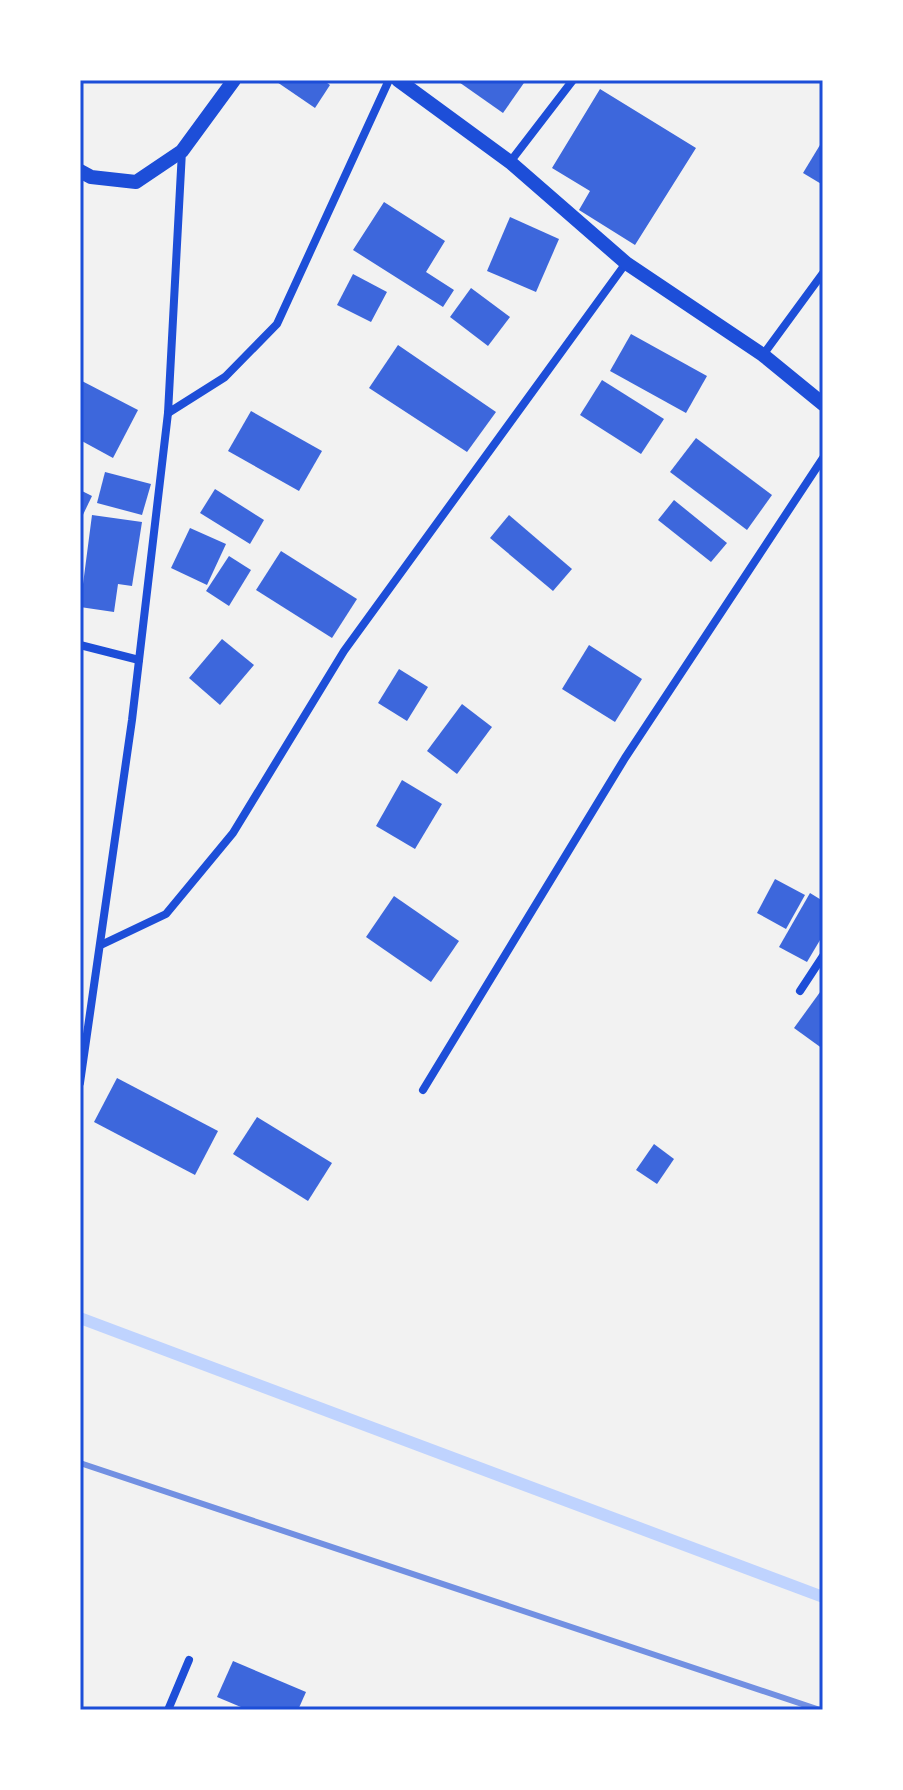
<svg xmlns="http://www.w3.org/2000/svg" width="903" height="1790" font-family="'Roboto Condensed',sans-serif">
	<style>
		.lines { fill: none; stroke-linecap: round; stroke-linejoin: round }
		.stream { stroke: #bfd3fe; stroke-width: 12 }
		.building { fill: #3d67dc }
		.minor { stroke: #1d4ed8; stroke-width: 8 }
		.tertiary { stroke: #1d4ed8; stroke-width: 14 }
		.rail { stroke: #7290e2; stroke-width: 6 }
		.neatline { fill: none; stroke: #1d4ed8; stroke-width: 3 }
	</style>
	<rect width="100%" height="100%" fill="#f2f2f2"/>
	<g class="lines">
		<path class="stream" d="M 80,1318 L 823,1597"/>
	</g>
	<g class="building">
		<path d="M 274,80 L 323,80 L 330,85 L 315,108 Z"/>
		<path d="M 456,80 L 526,80 L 503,113 Z"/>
		<path d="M 600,89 L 696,148 L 635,245 L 579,210 L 590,191 L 552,168 Z"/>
		<path d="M 823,140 L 823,185 L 803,173 Z"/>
		<path d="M 384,202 L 445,241 L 426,272 L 454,290 L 443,307 L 353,250 Z"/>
		<path d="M 510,217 L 559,239 L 536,292 L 487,271 Z"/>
		<path d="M 353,274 L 387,292 L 371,322 L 337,305 Z"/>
		<path d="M 471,288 L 510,317 L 488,346 L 450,317 Z"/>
		<path d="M 631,334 L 707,376 L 686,413 L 610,371 Z"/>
		<path d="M 398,345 L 496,412 L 467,452 L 369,388 Z"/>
		<path d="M 80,380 L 138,410 L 113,458 L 80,440 Z"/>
		<path d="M 602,380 L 664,419 L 641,454 L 580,415 Z"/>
		<path d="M 251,411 L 322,451 L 299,491 L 228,451 Z"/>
		<path d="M 696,438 L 772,495 L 747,530 L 670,472 Z"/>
		<path d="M 105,472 L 151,484 L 142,515 L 97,503 Z"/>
		<path d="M 215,489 L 264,520 L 250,544 L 200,513 Z"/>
		<path d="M 80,490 L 92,496 L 80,521 Z"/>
		<path d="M 674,500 L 727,543 L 711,562 L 658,520 Z"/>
		<path d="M 92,515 L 142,522 L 132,586 L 118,584 L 114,612 L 80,607 Z"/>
		<path d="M 509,515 L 572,569 L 553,591 L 490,538 Z"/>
		<path d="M 190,528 L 226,544 L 207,585 L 171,568 Z"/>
		<path d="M 281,551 L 357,599 L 332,638 L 256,590 Z"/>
		<path d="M 229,556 L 251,570 L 229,606 L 206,591 Z"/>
		<path d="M 222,639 L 254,665 L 220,705 L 189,678 Z"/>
		<path d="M 589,645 L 642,679 L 615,722 L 562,689 Z"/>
		<path d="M 399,669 L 428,687 L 407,721 L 378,703 Z"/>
		<path d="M 462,704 L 492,727 L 457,774 L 427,751 Z"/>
		<path d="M 402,780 L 442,804 L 415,849 L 376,826 Z"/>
		<path d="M 775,879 L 805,895 L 786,929 L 757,913 Z"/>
		<path d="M 810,893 L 823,901 L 823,935 L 807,962 L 779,947 Z"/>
		<path d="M 394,896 L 459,941 L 431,982 L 366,937 Z"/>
		<path d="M 823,988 L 823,1049 L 794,1028 Z"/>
		<path d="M 117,1078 L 218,1131 L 195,1175 L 94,1122 Z"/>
		<path d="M 257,1117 L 332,1163 L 308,1201 L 233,1154 Z"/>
		<path d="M 654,1144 L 674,1159 L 657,1184 L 636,1170 Z"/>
		<path d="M 233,1661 L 306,1692 L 298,1710 L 248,1710 L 217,1697 Z"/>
	</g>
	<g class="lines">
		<g class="minor">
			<path d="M 182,151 L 168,413 L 225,377 L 277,324 L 389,80"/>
			<path d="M 510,162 L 573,80"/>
			<path d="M 763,355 L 823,273"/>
			<path d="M 80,645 L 139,660"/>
			<path d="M 103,944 L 166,914 L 233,833 L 344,651 L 626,263"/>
			<path d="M 800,991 L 823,956"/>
			<path d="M 80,1083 L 132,720 L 168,413"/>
			<path d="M 423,1090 L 625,758 L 823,458"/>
			<path d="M 168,1710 L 189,1660"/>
		</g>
		<g class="tertiary">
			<path d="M 398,80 L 510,162 L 626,263 L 763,355 L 823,404"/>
			<path d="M 80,171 L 91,177 L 136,182 L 182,151 L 234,80"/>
		</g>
		<path class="rail" d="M 80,1463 L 820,1710"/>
	</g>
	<rect width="903" height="1790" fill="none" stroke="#ffffff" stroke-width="164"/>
	<rect x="82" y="82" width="739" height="1626" class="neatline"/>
</svg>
